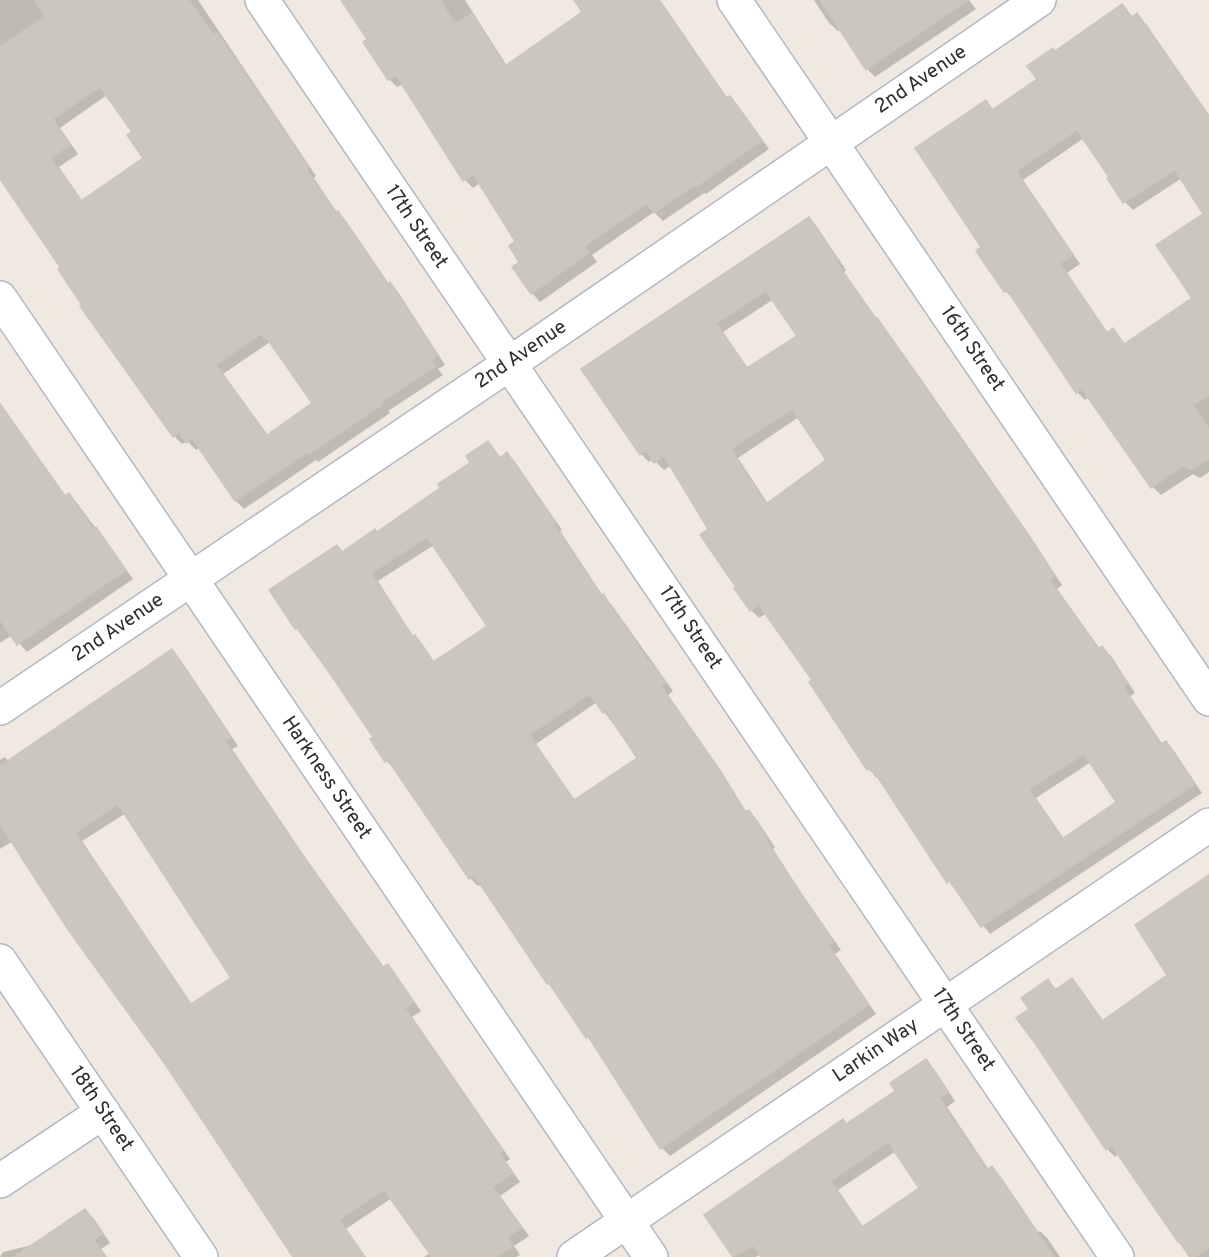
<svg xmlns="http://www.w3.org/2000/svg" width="1209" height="1257" font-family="Overpass,sans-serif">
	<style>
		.shadow { fill: #0003; fill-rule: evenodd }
		.building { fill: #cbc7bf; stroke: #cbc5ba; stroke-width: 1.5; fill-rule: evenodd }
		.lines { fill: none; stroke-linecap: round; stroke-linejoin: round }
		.minor-casing { stroke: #b4b7c1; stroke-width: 36 }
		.minor { stroke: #fff; stroke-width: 33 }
		.labels { text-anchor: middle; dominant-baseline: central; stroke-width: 4.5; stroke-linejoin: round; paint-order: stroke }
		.street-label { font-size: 20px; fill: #2e2e2e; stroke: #fff }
	</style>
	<rect width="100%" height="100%" fill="#efe9e1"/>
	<g class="shadow">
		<path d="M 0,0 L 198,0 L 316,176 L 314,178 L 337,213 L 346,221 L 389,284 L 398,292 L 445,365 L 438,369 L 443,375 L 388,411 L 390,413 L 318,462 L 316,460 L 244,509 L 236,501 L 200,447 L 196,450 L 187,441 L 182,444 L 174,436 L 84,305 L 62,267 L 0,175 ZM 107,95 L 134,132 L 145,159 L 83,202 L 59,167 L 78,154 L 60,128 ZM 270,342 L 314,403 L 268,436 L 223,374 Z"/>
		<path d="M 343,0 L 465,0 L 507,66 L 584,13 L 576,0 L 660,0 L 728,99 L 730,98 L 738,106 L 769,149 L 706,194 L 704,193 L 663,221 L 654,212 L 592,255 L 597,262 L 540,302 L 532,293 L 517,242 L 480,183 L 473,188 L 465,180 L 403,84 L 397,87 L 389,79 L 369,40 Z"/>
		<path d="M 814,0 L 969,0 L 976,9 L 875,77 L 867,69 L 841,29 L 838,31 L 829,23 Z"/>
		<path d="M 1122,6 L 1133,18 L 1137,15 L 1146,24 L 1209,115 L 1209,472 L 1200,478 L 1193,474 L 1161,495 L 1153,487 L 1090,397 L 1085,400 L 1077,392 L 1014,299 L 1005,291 L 983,247 L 986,102 L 994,110 L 1039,80 L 1056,53 ZM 1084,138 L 1111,177 L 1125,202 L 1133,210 L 1182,178 L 1205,215 L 1194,299 L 1125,345 L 1113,330 L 1108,333 L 1067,273 L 1080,264 L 1023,180 Z"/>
		<path d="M 809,219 L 817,227 L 846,270 L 844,272 L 878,321 L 914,369 L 1030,536 L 1062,585 L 1057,589 L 1100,649 L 1102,648 L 1111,656 L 1135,693 L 1130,696 L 1163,745 L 1166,743 L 1174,751 L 1202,793 L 990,934 L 950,883 L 957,878 L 878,777 L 868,769 L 811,683 L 814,681 L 767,613 L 759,618 L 751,610 L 702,535 L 710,529 L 672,465 L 664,470 L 653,459 L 649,462 L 641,454 L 583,370 ZM 774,299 L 799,336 L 748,369 L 723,332 ZM 799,417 L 828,461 L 768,504 L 738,458 ZM 1091,762 L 1118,802 L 1064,839 L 1036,798 Z"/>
		<path d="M 0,403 L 66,497 L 69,495 L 77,503 L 133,579 L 27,652 L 12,635 L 0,643 Z"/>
		<path d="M 488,443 L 501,458 L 507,454 L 515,462 L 562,530 L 560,531 L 603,596 L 611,604 L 673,691 L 668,695 L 721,771 L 747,813 L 749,812 L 757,820 L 775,847 L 773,849 L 802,894 L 841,950 L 835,954 L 876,1014 L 670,1156 L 662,1148 L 595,1045 L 587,1037 L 557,992 L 548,983 L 482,884 L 478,886 L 470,878 L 395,768 L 386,761 L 375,738 L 271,591 L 377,534 L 442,488 L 472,463 ZM 434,545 L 490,626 L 435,663 L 423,645 L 414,638 L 378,581 ZM 597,702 L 639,759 L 575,801 L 536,744 Z"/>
		<path d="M 172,651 L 180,659 L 238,746 L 232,749 L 309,863 L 384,968 L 387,966 L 395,974 L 421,1011 L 412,1017 L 510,1159 L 506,1162 L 520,1182 L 500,1196 L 529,1236 L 514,1246 L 520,1255 L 516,1257 L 424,1257 L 430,1253 L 392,1198 L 346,1229 L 366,1257 L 295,1257 L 166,1063 L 149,1042 L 13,841 L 0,849 L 0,760 L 5,757 L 9,762 ZM 126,813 L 233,978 L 192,1005 L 82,841 Z"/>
		<path d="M 1209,875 L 1209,1257 L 1189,1257 L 1119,1154 L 1115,1157 L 1107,1149 L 1018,1018 L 1031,1009 L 1048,981 L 1057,990 L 1072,980 L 1080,988 L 1104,1022 L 1170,976 Z"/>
		<path d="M 925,1061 L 934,1069 L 955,1101 L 947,1107 L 989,1170 L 992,1168 L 1001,1177 L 1038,1232 L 1040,1231 L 1048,1239 L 1060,1257 L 763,1257 L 761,1253 L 756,1257 L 734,1257 L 706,1215 L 897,1091 ZM 896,1151 L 921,1189 L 864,1228 L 838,1190 Z"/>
		<path d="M 85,1210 L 94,1219 L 110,1243 L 101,1249 L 107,1257 L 0,1257 L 3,1252 L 36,1244 Z"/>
	</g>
	<g class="building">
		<path d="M 34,0 L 189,0 L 213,35 L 217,32 L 308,167 L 306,169 L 336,212 L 338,211 L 388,284 L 390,282 L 438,356 L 431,360 L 436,366 L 381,402 L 383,404 L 308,455 L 307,453 L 235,501 L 192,438 L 186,443 L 179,432 L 173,437 L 80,306 L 82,305 L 58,269 L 60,267 L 0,179 L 0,47 L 45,16 ZM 100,87 L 132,132 L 127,135 L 143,158 L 81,201 L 51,158 L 70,145 L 53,119 ZM 261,334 L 265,338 L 266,337 L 312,403 L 267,435 L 216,365 Z"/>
		<path d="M 341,0 L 440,0 L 455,24 L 472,13 L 505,66 L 582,12 L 574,0 L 659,0 L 726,98 L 730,96 L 762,140 L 696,187 L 695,185 L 654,213 L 647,203 L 585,246 L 589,253 L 531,294 L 512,267 L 519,262 L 509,246 L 515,241 L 473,174 L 463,181 L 396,75 L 388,80 L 363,42 L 367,39 Z"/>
		<path d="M 820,0 L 968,0 L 866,70 Z"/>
		<path d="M 1122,4 L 1132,17 L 1137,13 L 1209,116 L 1209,395 L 1193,405 L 1209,429 L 1209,458 L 1191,470 L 1183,466 L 1151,488 L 1082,389 L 1076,393 L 1007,290 L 1004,292 L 976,251 L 981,247 L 915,148 L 986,100 L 992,110 L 1037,79 L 1027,66 L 1053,48 L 1055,51 ZM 1077,130 L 1109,177 L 1107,178 L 1123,203 L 1175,170 L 1203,214 L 1156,245 L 1192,298 L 1124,344 L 1113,328 L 1107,333 L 1060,264 L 1073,255 L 1016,171 Z"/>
		<path d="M 809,217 L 839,261 L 837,263 L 876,319 L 877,318 L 906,359 L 990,482 L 991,482 L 1022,526 L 1055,576 L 1050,580 L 1098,649 L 1102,646 L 1128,684 L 1123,687 L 1161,744 L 1166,741 L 1195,784 L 981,927 L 950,881 L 947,883 L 877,776 L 876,777 L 870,768 L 867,770 L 809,682 L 812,680 L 759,605 L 750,611 L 734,588 L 736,587 L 700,535 L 708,529 L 664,456 L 654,463 L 646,450 L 640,455 L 581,369 ZM 766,291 L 797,336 L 747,368 L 716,323 ZM 792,409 L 826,460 L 766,504 L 731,449 ZM 1084,754 L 1116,802 L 1062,839 L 1029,789 Z"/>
		<path d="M 0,404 L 65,496 L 69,493 L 93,529 L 96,527 L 126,570 L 17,645 L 0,620 Z"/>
		<path d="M 488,441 L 500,458 L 507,452 L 555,522 L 553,523 L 601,595 L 603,594 L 649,662 L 651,661 L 666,683 L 661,686 L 714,762 L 745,812 L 749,810 L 768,839 L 766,840 L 794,884 L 834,942 L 828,945 L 869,1005 L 660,1149 L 588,1036 L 586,1038 L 549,983 L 547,984 L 474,875 L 469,879 L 388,760 L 385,762 L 370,739 L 373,737 L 329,672 L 297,628 L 295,629 L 269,590 L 337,545 L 342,552 L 375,529 L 377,532 L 440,488 L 438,484 L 470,463 L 466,456 ZM 427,537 L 487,626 L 433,662 L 415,635 L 413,637 L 371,573 ZM 590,694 L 603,713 L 606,711 L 637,758 L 574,800 L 529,735 Z"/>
		<path d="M 172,649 L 231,737 L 225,741 L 301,853 L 383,967 L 388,964 L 414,1002 L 405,1008 L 503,1151 L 499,1153 L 513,1173 L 493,1187 L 522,1228 L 507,1237 L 513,1246 L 496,1257 L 432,1257 L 384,1190 L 339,1220 L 365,1257 L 293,1257 L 165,1064 L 67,928 L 0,824 L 0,766 ZM 118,804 L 231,978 L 191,1004 L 75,833 Z"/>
		<path d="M 1209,875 L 1209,1247 L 1195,1257 L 1190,1257 L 1180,1241 L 1178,1242 L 1112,1146 L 1106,1150 L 1035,1043 L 1016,1018 L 1029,1009 L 1021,998 L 1048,979 L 1055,990 L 1072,978 L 1102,1021 L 1167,975 L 1135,925 Z"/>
		<path d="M 926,1059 L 948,1092 L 940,1098 L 950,1115 L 987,1170 L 992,1166 L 1054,1257 L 761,1257 L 753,1245 L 733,1257 L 704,1215 L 843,1119 L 846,1124 L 895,1091 L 890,1083 ZM 888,1142 L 919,1188 L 862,1227 L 831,1181 Z"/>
		<path d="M 85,1209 L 102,1234 L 94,1240 L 106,1257 L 14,1257 Z"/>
	</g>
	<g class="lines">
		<g class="minor-casing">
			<g id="minor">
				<path d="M 262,0 L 1117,1257"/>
				<path d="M 734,0 L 1209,699"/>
				<path d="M 0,298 L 651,1257"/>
				<path d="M 0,708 L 509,364 L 1039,0"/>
				<path d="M 0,961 L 201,1257"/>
				<path d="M 0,1181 L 103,1112"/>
				<path d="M 574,1257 L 1209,825"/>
			</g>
		</g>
		<use href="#minor" class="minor"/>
	</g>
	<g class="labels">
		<g class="street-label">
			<text transform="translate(921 80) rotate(-34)">2nd Avenue</text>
			<text transform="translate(416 227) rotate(56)">17th Street</text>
			<text transform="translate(972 349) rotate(56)">16th Street</text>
			<text transform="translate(521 355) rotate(-34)">2nd Avenue</text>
			<text transform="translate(118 628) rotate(-34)">2nd Avenue</text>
			<text transform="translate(690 628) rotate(56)">17th Street</text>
			<text transform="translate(326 778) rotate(56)">Harkness Street</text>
			<text transform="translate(963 1030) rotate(56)">17th Street</text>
			<text transform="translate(876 1051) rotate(-34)">Larkin Way</text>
			<text transform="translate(101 1109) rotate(56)">18th Street</text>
		</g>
	</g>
</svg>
